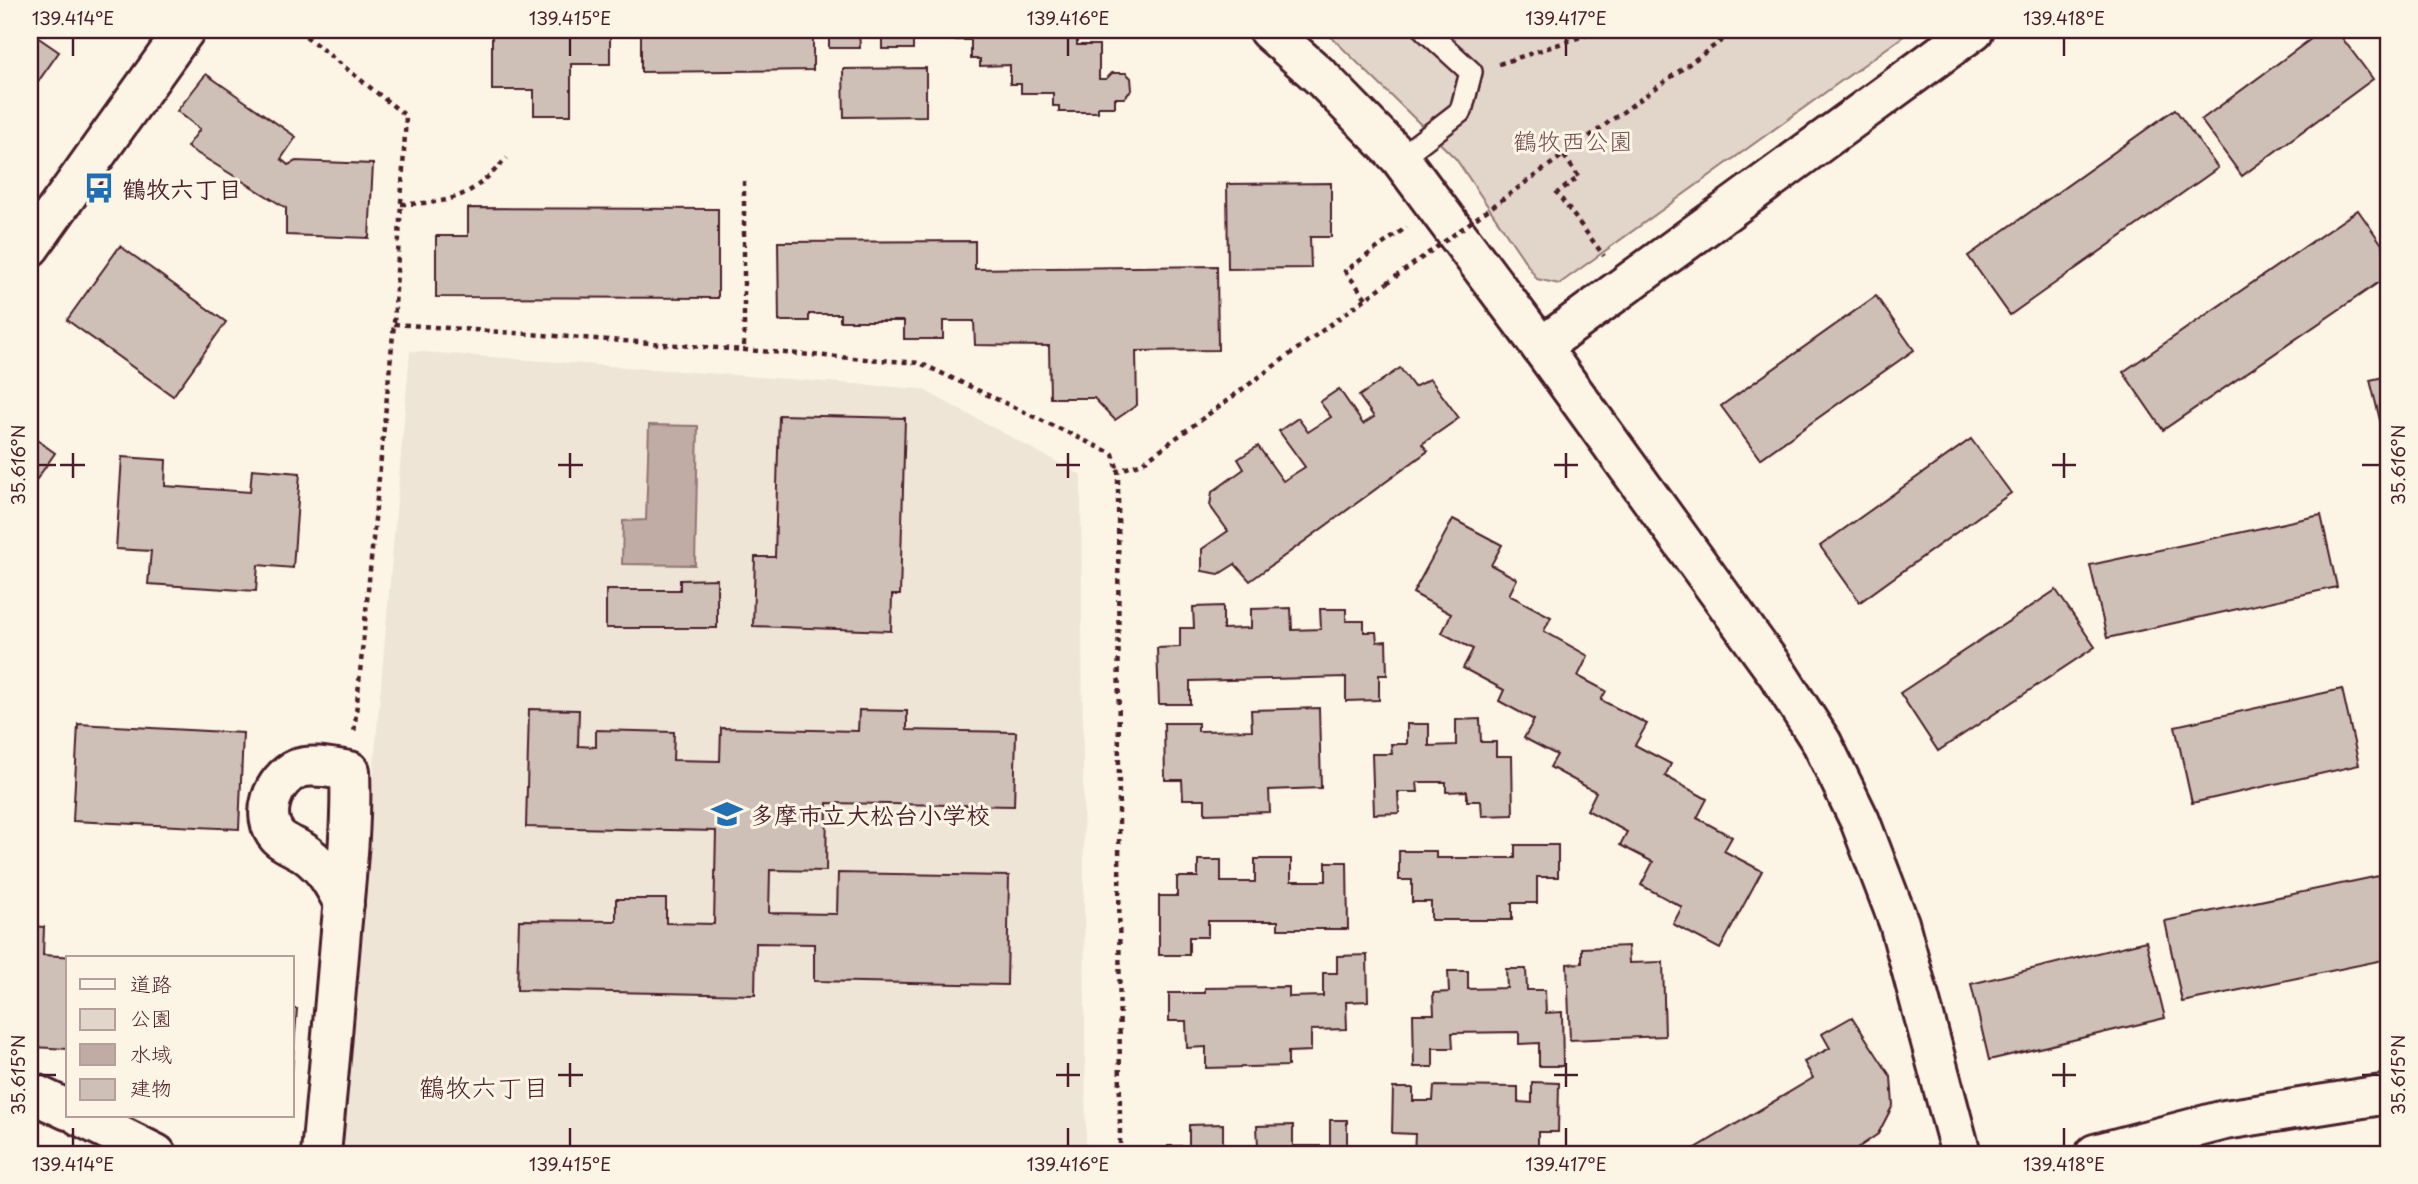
<svg xmlns="http://www.w3.org/2000/svg" width="2418" height="1184" font-family="'Playpen Sans','Klee One',sans-serif">
	<style>
		.built { fill: #eee5d7 }
		.green { fill: #e2d5ca; stroke: #967a7a; stroke-width: 2 }
		.water { fill: #c0aca5; stroke: #917474; stroke-width: 2 }
		.building { fill: #cfc0b7; stroke: #4a1f2b; stroke-width: 2 }
		.lines { fill: none; stroke-linecap: round; stroke-linejoin: round }
		.service-casing { stroke: #4a1f2b; stroke-width: 26 }
		.minor-casing { stroke: #4a1f2b; stroke-width: 44 }
		.tertiary-casing { stroke: #4a1f2b; stroke-width: 44 }
		.path { stroke: #4a1f2b; stroke-width: 4.5; stroke-dasharray: 5 5; stroke-linecap: butt }
		.service { stroke: #fcf5e5; stroke-width: 21 }
		.minor { stroke: #fcf5e5; stroke-width: 38 }
		.tertiary { stroke: #fcf5e5; stroke-width: 38 }
		.path-bridge { stroke: #4a1f2b; stroke-width: 4.5; stroke-dasharray: 5 5; stroke-linecap: butt }
		.ticks { fill: none; stroke: #4a1f2b; stroke-width: 2.5 }
		.labels { text-anchor: middle; dominant-baseline: central; stroke-width: 6; stroke-linejoin: round; paint-order: stroke }
		.park-label { font-size: 24px; fill: #704c53; stroke: #fcf5e5 }
		.poi-label { font-size: 24px; font-weight: bold; fill: #4a1f2b; stroke: #fcf5e5; text-anchor: start }
		.neighbourhood-label { font-size: 26px; fill: #4a1f2b; stroke: #fcf5e5 }
		.neatline { fill: none; stroke: #4a1f2b; stroke-width: 2.5 }
		.ticks-label { font-size: 18px; text-anchor: middle; fill: #4a1f2b }
	</style>
	<rect width="100%" height="100%" fill="#fcf5e5"/>
	<filter id="ink" filterUnits="userSpaceOnUse"><feTurbulence type="fractalNoise" baseFrequency=".0143" numOctaves="2"/><feDisplacementMap in="SourceGraphic" scale="14" xChannelSelector="R" yChannelSelector="G"/><feConvolveMatrix kernelMatrix="1 2 1 2 8 2 1 2 1" color-interpolation-filters="sRGB"/></filter>
	<g filter="url(#ink)">
		<path class="built" d="M 410,351 L 922,389 L 1081,475 L 1086,1154 L 340,1154 Z"/>
		<path class="green" d="M 1324,30 L 1912,30 L 1559,284 L 1537,279 L 1456,159 Z"/>
		<path class="water" d="M 649,425 L 698,426 L 695,565 L 622,564 L 623,521 L 646,520 Z"/>
		<g class="building">
			<path d="M 492,30 L 610,30 L 610,64 L 571,64 L 571,115 L 534,115 L 534,90 L 492,90 Z"/>
			<path d="M 641,30 L 813,30 L 813,70 L 641,72 Z"/>
			<path d="M 829,30 L 859,30 L 860,48 L 829,48 Z"/>
			<rect x="882" y="30" width="31" height="19"/>
			<path d="M 929,30 L 1058,30 L 1058,35 L 1077,35 L 1077,45 L 1099,45 L 1099,79 L 1106,79 L 1112,73 L 1126,73 L 1131,78 L 1132,90 L 1124,98 L 1115,98 L 1115,107 L 1098,107 L 1098,112 L 1059,112 L 1059,106 L 1053,106 L 1053,93 L 1021,93 L 1021,84 L 1010,84 L 1010,65 L 980,66 L 980,59 L 971,59 L 971,40 L 938,40 L 938,33 L 929,33 Z"/>
			<path d="M 2323,30 L 2336,30 L 2373,79 L 2242,176 L 2201,120 Z"/>
			<path d="M 30,32 L 59,52 L 30,93 Z"/>
			<path d="M 926,68 L 926,116 L 844,117 L 843,69 Z"/>
			<path d="M 206,74 L 296,137 L 281,159 L 288,165 L 296,161 L 373,164 L 369,238 L 286,235 L 286,208 L 187,147 L 200,129 L 177,111 Z"/>
			<path d="M 2175,109 L 2218,168 L 2010,315 L 1968,256 Z"/>
			<path d="M 1331,183 L 1331,237 L 1310,237 L 1311,268 L 1228,269 L 1227,184 Z"/>
			<path d="M 468,208 L 718,209 L 718,298 L 436,297 L 436,236 L 468,236 Z"/>
			<path d="M 2358,210 L 2388,253 L 2388,276 L 2163,430 L 2123,372 Z"/>
			<path d="M 975,241 L 975,269 L 1217,266 L 1218,350 L 1136,351 L 1137,405 L 1115,420 L 1094,398 L 1050,398 L 1049,346 L 975,345 L 974,321 L 943,321 L 943,339 L 904,339 L 904,321 L 840,321 L 840,314 L 809,314 L 809,321 L 779,321 L 778,242 Z"/>
			<path d="M 120,246 L 226,322 L 173,396 L 67,320 Z"/>
			<path d="M 1876,296 L 1914,350 L 1760,459 L 1721,406 Z"/>
			<path d="M 1400,368 L 1414,387 L 1430,379 L 1459,418 L 1422,444 L 1428,451 L 1250,581 L 1235,564 L 1219,574 L 1202,571 L 1202,549 L 1228,531 L 1210,506 L 1212,492 L 1244,469 L 1238,459 L 1258,446 L 1283,481 L 1305,467 L 1279,431 L 1298,418 L 1308,432 L 1331,417 L 1320,402 L 1339,389 L 1363,424 L 1374,417 L 1359,396 Z"/>
			<path d="M 2388,376 L 2388,440 L 2385,440 L 2370,380 Z"/>
			<path d="M 779,415 L 905,418 L 900,595 L 892,595 L 891,631 L 753,626 L 755,557 L 775,557 Z"/>
			<path d="M 30,435 L 55,453 L 30,489 Z"/>
			<path d="M 1971,439 L 2011,493 L 1860,602 L 1820,546 Z"/>
			<path d="M 122,457 L 166,460 L 165,486 L 250,492 L 252,469 L 300,473 L 293,568 L 258,565 L 256,591 L 148,584 L 151,551 L 116,549 Z"/>
			<path d="M 2321,515 L 2337,587 L 2107,638 L 2090,565 Z"/>
			<path d="M 1453,519 L 1502,545 L 1491,565 L 1517,579 L 1509,595 L 1551,617 L 1544,631 L 1588,656 L 1578,676 L 1606,691 L 1601,700 L 1647,724 L 1635,745 L 1671,764 L 1665,776 L 1707,799 L 1697,818 L 1732,837 L 1724,851 L 1762,871 L 1720,949 L 1673,924 L 1682,907 L 1641,885 L 1653,862 L 1620,845 L 1627,832 L 1587,810 L 1596,792 L 1550,767 L 1557,755 L 1524,738 L 1534,720 L 1499,701 L 1504,690 L 1463,668 L 1473,649 L 1442,633 L 1451,614 L 1413,593 Z"/>
			<path d="M 717,579 L 717,628 L 606,628 L 606,590 L 680,590 L 680,580 Z"/>
			<path d="M 2056,590 L 2095,647 L 1938,751 L 1900,693 Z"/>
			<path d="M 1223,606 L 1223,629 L 1251,628 L 1251,609 L 1291,608 L 1292,630 L 1321,629 L 1320,609 L 1346,609 L 1346,621 L 1364,621 L 1364,632 L 1376,632 L 1377,642 L 1386,641 L 1387,675 L 1379,675 L 1379,700 L 1346,701 L 1346,677 L 1190,681 L 1190,704 L 1159,704 L 1157,648 L 1180,647 L 1180,628 L 1194,628 L 1193,607 Z"/>
			<path d="M 2342,689 L 2359,765 L 2192,803 L 2175,726 Z"/>
			<path d="M 1319,708 L 1321,788 L 1269,790 L 1270,812 L 1205,814 L 1205,799 L 1183,799 L 1182,780 L 1165,780 L 1164,723 L 1198,723 L 1198,731 L 1252,730 L 1251,710 Z"/>
			<path d="M 529,709 L 579,710 L 578,746 L 596,747 L 596,730 L 674,732 L 673,760 L 720,761 L 721,728 L 858,731 L 859,710 L 907,711 L 907,730 L 1016,732 L 1014,806 L 827,803 L 826,871 L 770,870 L 769,913 L 837,914 L 838,873 L 1009,876 L 1007,985 L 814,981 L 814,944 L 756,943 L 755,995 L 517,990 L 519,920 L 616,921 L 616,899 L 666,899 L 666,923 L 714,924 L 716,831 L 526,827 Z"/>
			<path d="M 1480,719 L 1481,742 L 1496,742 L 1496,756 L 1512,756 L 1513,815 L 1482,816 L 1481,801 L 1467,801 L 1467,791 L 1446,792 L 1446,782 L 1417,782 L 1418,792 L 1398,792 L 1399,813 L 1374,814 L 1372,754 L 1392,754 L 1391,744 L 1407,744 L 1407,724 L 1429,724 L 1429,746 L 1456,745 L 1456,720 Z"/>
			<path d="M 78,724 L 243,733 L 239,829 L 73,821 Z"/>
			<path d="M 1515,845 L 1558,845 L 1558,877 L 1537,877 L 1537,903 L 1512,903 L 1512,920 L 1431,920 L 1431,902 L 1412,902 L 1412,880 L 1399,880 L 1399,851 L 1436,851 L 1436,858 L 1515,858 Z"/>
			<path d="M 1255,859 L 1291,859 L 1291,881 L 1326,881 L 1326,862 L 1347,862 L 1348,929 L 1278,929 L 1278,921 L 1208,921 L 1208,937 L 1189,937 L 1189,955 L 1159,955 L 1159,896 L 1177,896 L 1177,877 L 1198,877 L 1198,860 L 1221,860 L 1221,882 L 1255,882 Z"/>
			<path d="M 2388,874 L 2388,959 L 2182,1002 L 2165,921 Z"/>
			<path d="M 30,926 L 44,927 L 43,955 L 93,958 L 68,958 L 68,1049 L 33,1047 L 35,1017 L 30,1017 Z"/>
			<path d="M 2146,941 L 2165,1018 L 1989,1060 L 1971,984 Z"/>
			<path d="M 1628,946 L 1629,963 L 1663,962 L 1665,1036 L 1570,1040 L 1567,964 L 1582,963 L 1582,948 Z"/>
			<path d="M 1367,955 L 1368,1001 L 1346,1002 L 1347,1029 L 1311,1030 L 1311,1051 L 1288,1052 L 1288,1066 L 1206,1068 L 1206,1047 L 1187,1048 L 1186,1021 L 1169,1021 L 1169,993 L 1205,993 L 1205,988 L 1289,987 L 1289,997 L 1323,996 L 1323,973 L 1337,973 L 1337,956 Z"/>
			<path d="M 1506,969 L 1526,969 L 1527,990 L 1545,990 L 1546,1013 L 1562,1012 L 1563,1066 L 1539,1066 L 1539,1043 L 1519,1044 L 1519,1032 L 1452,1033 L 1453,1048 L 1433,1048 L 1433,1067 L 1414,1067 L 1413,1014 L 1434,1014 L 1433,993 L 1449,992 L 1448,971 L 1468,971 L 1468,989 L 1507,988 Z"/>
			<path d="M 292,1009 L 297,1009 L 292,1072 Z"/>
			<path d="M 1852,1017 L 1891,1077 L 1893,1105 L 1878,1134 L 1849,1154 L 1686,1154 L 1813,1078 L 1804,1062 L 1830,1048 L 1822,1034 Z"/>
			<path d="M 1532,1082 L 1559,1083 L 1558,1132 L 1538,1132 L 1538,1154 L 1414,1154 L 1415,1134 L 1392,1133 L 1393,1088 L 1413,1088 L 1413,1101 L 1433,1101 L 1434,1086 L 1518,1087 L 1518,1102 L 1532,1103 Z"/>
			<path d="M 1330,1120 L 1347,1120 L 1347,1154 L 1168,1154 L 1168,1146 L 1189,1146 L 1189,1125 L 1223,1124 L 1223,1147 L 1258,1146 L 1257,1126 L 1293,1125 L 1293,1146 L 1330,1146 Z"/>
		</g>
		<g class="lines">
			<g class="service-casing">
				<path id="service" d="M 1400,158 L 1461,111 L 1471,72 L 1425,30"/>
			</g>
			<g class="minor-casing">
				<g id="minor">
					<path d="M 30,1092 L 68,1110"/>
					<path d="M 80,1116 L 156,1154"/>
					<path d="M 321,1154 C 328,1080 335,1005 341,931 C 346,878 352,825 350,771 C 334,769 312,763 297,769 C 273,779 259,816 278,837 C 285,844 298,848 306,854 C 325,868 333,883 344,904"/>
				</g>
			</g>
			<g class="tertiary-casing">
				<g id="tertiary">
					<path d="M 1268,30 L 1322,78 L 1400,158 L 1541,347 L 1777,673 L 1822,743 L 1860,821 L 1899,923 L 1961,1154"/>
					<path d="M 30,247 L 185,30"/>
					<path d="M 1541,347 L 1974,30"/>
					<path d="M 2095,1154 L 2225,1120 L 2388,1094"/>
				</g>
			</g>
			<g class="path">
				<path d="M 298,30 L 406,116 L 394,324 L 354,734"/>
				<path d="M 1499,64 L 1602,30"/>
				<path d="M 1564,156 L 1579,177 L 1557,193 L 1604,256"/>
				<path d="M 744,181 L 744,350"/>
				<path d="M 1500,201 L 1736,30"/>
				<path d="M 401,204 C 455,203 470,197 507,158"/>
				<path d="M 1366,298 L 1345,271 L 1407,227"/>
				<path d="M 394,324 L 920,363 L 1113,454 L 1118,471"/>
				<path d="M 1120,1154 L 1118,471 L 1142,463 L 1387,283"/>
			</g>
			<use href="#service" class="service"/>
			<use href="#minor" class="minor"/>
			<use href="#tertiary" class="tertiary"/>
			<path class="path-bridge" d="M 1387,283 L 1500,201"/>
		</g>
	</g>
	<path class="ticks" d="M 73,38 L 73,56M 570,38 L 570,56M 1068,38 L 1068,56M 1566,38 L 1566,56M 2064,38 L 2064,56M 73,453 L 73,478M 570,453 L 570,478M 1068,453 L 1068,478M 1566,453 L 1566,478M 2064,453 L 2064,478M 38,465 L 56,465M 60,465 L 85,465M 558,465 L 583,465M 1056,465 L 1080,465M 1554,465 L 1578,465M 2052,465 L 2076,465M 2362,465 L 2380,465M 570,1063 L 570,1087M 1068,1063 L 1068,1087M 1566,1063 L 1566,1087M 2064,1063 L 2064,1087M 38,1075 L 56,1075M 558,1075 L 583,1075M 1056,1075 L 1080,1075M 1554,1075 L 1578,1075M 2052,1075 L 2076,1075M 2362,1075 L 2380,1075M 73,1128 L 73,1146M 570,1128 L 570,1146M 1068,1128 L 1068,1146M 1566,1128 L 1566,1146M 2064,1128 L 2064,1146"/>
	<defs>
		<g id="bus-bare" transform="scale(2.415)"><path d="M-5-6H5V4H4V6H2V4H-2V6H-4V4H-5ZM-3.5-4V0h7V-4ZM-3.5 1.2v1.5H-2V1.2ZM2 1.2v1.5H3.5V1.2Z" fill="#1f6fb2" stroke="#fcf5e5" stroke-width="2.5" paint-order="stroke"/></g>
		<g id="school-bare" transform="scale(2.415)"><path d="M0-5L7-2L0 1L-7-2ZM-4 1L0 2.5L4 1V4Q0 6-4 4Z" fill="#1f6fb2" stroke="#fcf5e5" stroke-width="2.5" paint-order="stroke"/></g>
	</defs>
	<g fill-rule="evenodd">
		<use href="#bus-bare" x="99" y="188"/>
		<use href="#school-bare" x="727" y="814"/>
	</g>
	<g class="labels">
		<g class="park-label">
			<text x="1573" y="140">鶴牧西公園</text>
		</g>
		<g class="poi-label">
			<text x="122" y="188">鶴牧六丁目</text>
			<text x="750" y="814">多摩市立大松台小学校</text>
		</g>
		<g class="neighbourhood-label">
			<text x="484" y="1086">鶴牧六丁目</text>
		</g>
	</g>
	<rect width="2418" height="1184" fill="none" stroke="#fcf5e5" stroke-width="77"/>
	<rect x="66" y="956" width="228" height="161" fill="#fcf5e5" stroke="#b59f9b" stroke-width="2"/>
	<rect x="80" y="979" width="35" height="10" fill="#fcf5e5" stroke="#b59f9b" stroke-width="2"/>
	<text x="130" y="992" font-size="21" fill="#4a1f2b">道路</text>
	<rect x="80" y="1009" width="35" height="21" fill="#e2d5ca" stroke="#b59f9b" stroke-width="2"/>
	<text x="130" y="1026" font-size="21" fill="#4a1f2b">公園</text>
	<rect x="80" y="1044" width="35" height="21" fill="#c0aca5" stroke="#b59f9b" stroke-width="2"/>
	<text x="130" y="1062" font-size="21" fill="#4a1f2b">水域</text>
	<rect x="80" y="1079" width="35" height="21" fill="#cfc0b7" stroke="#b59f9b" stroke-width="2"/>
	<text x="130" y="1096" font-size="21" fill="#4a1f2b">建物</text>
	<rect x="38" y="38" width="2342" height="1108" class="neatline"/>
	<g class="ticks-label">
		<text x="73" y="25">139.414°E</text>
		<text x="570" y="25">139.415°E</text>
		<text x="1068" y="25">139.416°E</text>
		<text x="1566" y="25">139.417°E</text>
		<text x="2064" y="25">139.418°E</text>
		<text transform="translate(19 465) rotate(-90)" y="6">35.616°N</text>
		<text transform="translate(2399 465) rotate(-90)" y="6">35.616°N</text>
		<text transform="translate(19 1075) rotate(-90)" y="6">35.615°N</text>
		<text transform="translate(2399 1075) rotate(-90)" y="6">35.615°N</text>
		<text x="73" y="1171">139.414°E</text>
		<text x="570" y="1171">139.415°E</text>
		<text x="1068" y="1171">139.416°E</text>
		<text x="1566" y="1171">139.417°E</text>
		<text x="2064" y="1171">139.418°E</text>
	</g>
</svg>
